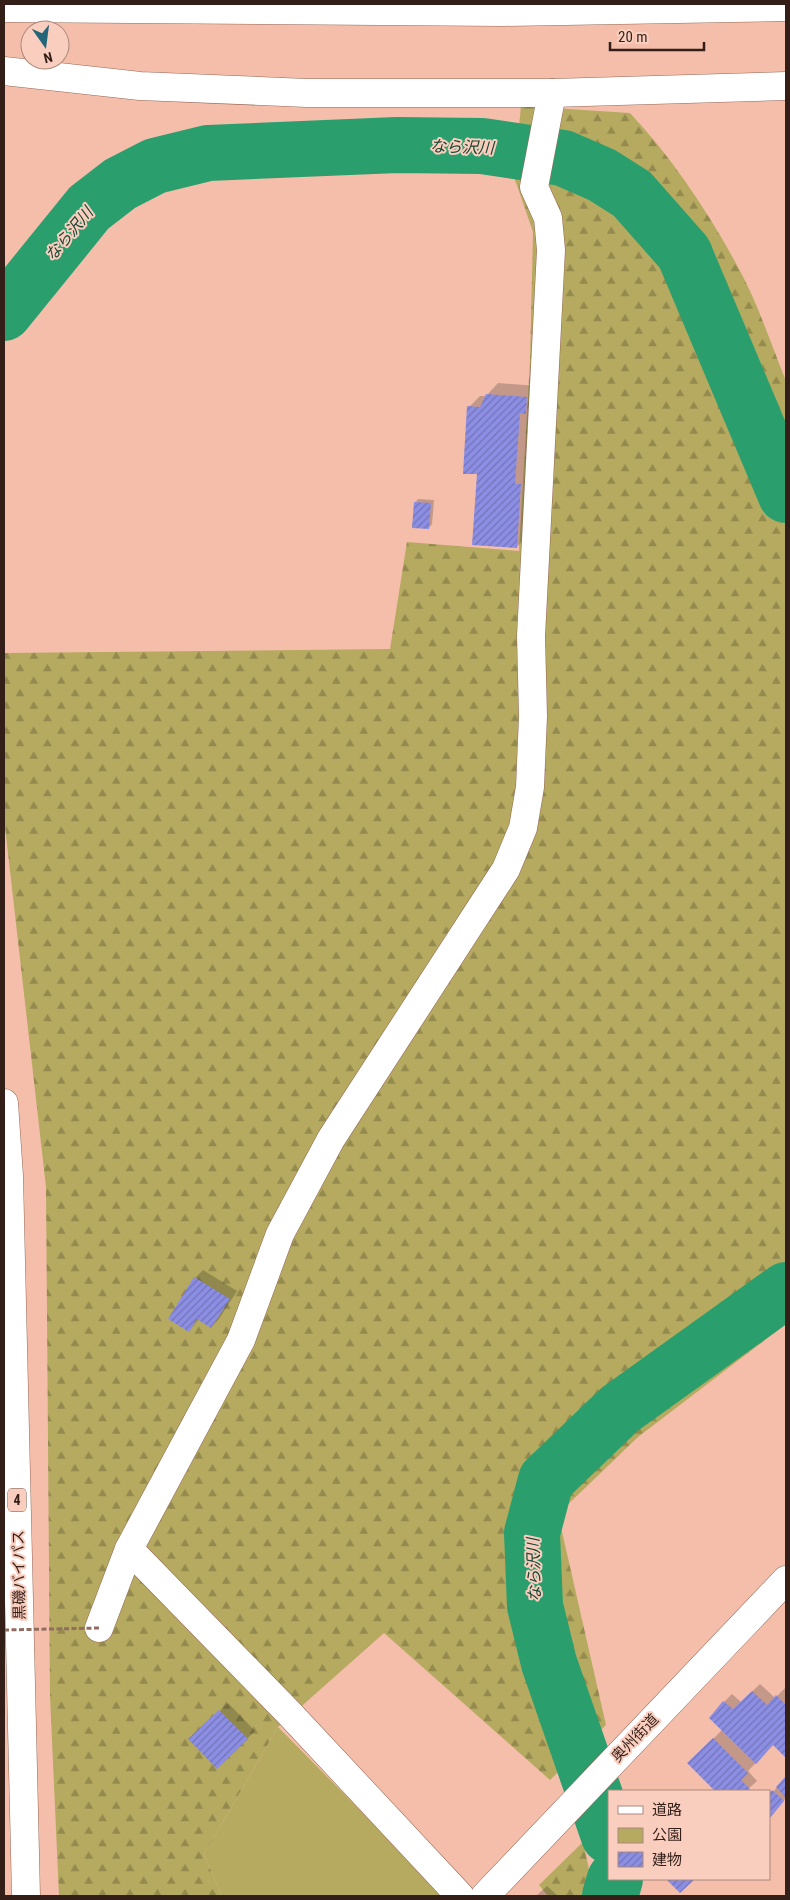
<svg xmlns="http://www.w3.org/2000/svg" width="790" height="1900" font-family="'Roboto Condensed','Noto Sans JP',sans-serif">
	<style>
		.green { fill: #b5aa60 }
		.forest { fill: url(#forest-firs) }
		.shadow { fill: #0003 }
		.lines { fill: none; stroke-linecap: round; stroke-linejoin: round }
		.river { stroke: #2b9e6e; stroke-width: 56 }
		.building { fill: url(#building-hatch) }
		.minor-casing { stroke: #966755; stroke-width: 29 }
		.major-casing { stroke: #966755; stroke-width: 29 }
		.highway-casing { stroke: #966755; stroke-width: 29 }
		.minor { stroke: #fff; stroke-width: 28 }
		.major { stroke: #fff; stroke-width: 28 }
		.highway { stroke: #fff; stroke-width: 28 }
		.path-bridge { stroke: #916d60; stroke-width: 3; stroke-dasharray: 5 2.5; stroke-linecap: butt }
		.labels { text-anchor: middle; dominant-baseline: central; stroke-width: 4; stroke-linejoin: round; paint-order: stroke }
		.shield { fill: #facebf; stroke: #6f544a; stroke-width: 1 }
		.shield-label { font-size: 14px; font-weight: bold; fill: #331f18 }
		.street-label { font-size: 15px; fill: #331f18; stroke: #facebf }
		.water-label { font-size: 16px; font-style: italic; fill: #184531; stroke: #facebf }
	</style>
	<defs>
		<pattern id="forest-firs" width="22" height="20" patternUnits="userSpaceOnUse" patternTransform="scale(1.25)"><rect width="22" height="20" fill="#b5aa60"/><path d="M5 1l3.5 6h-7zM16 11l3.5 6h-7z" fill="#948a4e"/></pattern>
		<pattern id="building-hatch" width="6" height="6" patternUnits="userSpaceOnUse" patternTransform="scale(1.25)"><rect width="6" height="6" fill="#8b8ee3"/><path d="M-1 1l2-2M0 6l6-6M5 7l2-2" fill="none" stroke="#7273b7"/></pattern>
	</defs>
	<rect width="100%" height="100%" fill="#f4beab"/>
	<path class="green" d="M 278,1727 L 445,1896 L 222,1896 L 204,1854 Z"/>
	<g class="forest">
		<path d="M 521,106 L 630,113 C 673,159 709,213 739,269 C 758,304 771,344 786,381 L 786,1324 L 638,1437 L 558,1514 L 606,1725 L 550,1780 L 384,1633 L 278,1727 L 204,1854 L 222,1896 L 59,1896 L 50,1696 L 46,1187 L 4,818 L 4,653 L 390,649 L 407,542 L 519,551 L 530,361 L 533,232 L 514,177 Z"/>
		<path d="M 583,1842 L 595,1896 L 548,1896 L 539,1885 Z"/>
	</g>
	<g class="shadow">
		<path d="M 498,383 L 538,386 L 528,535 L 517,547 L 478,473 L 469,407 L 480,396 L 486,396 Z"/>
		<path d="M 418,499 L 434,500 L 432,524 L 429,528 L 415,503 Z"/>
		<path d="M 203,1270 L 237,1291 L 219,1319 L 211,1327 L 199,1319 L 189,1331 L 195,1278 Z"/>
		<path d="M 760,1684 L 775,1698 L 785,1688 L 786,1690 L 786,1756 L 774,1744 L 748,1771 L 757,1781 L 746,1791 L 715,1791 L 689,1763 L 722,1730 L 710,1718 L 724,1702 L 732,1694 L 741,1702 Z"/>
		<path d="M 228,1703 L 255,1731 L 217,1768 L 190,1739 Z"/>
		<path d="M 786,1778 L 786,1798 L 769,1818 L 769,1796 Z"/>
		<path d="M 547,1886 L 558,1896 L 536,1896 Z"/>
	</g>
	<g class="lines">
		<g class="river">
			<path d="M 4,313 L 89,208 L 120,184 L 155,166 L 208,153 L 397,145 L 482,146 L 563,158 L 602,175 L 632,194 L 684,253 L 786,495"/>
			<path d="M 609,1836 L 549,1663 L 535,1606 L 532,1533 L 546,1480 L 620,1409 L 786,1290"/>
			<path d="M 610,1896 L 615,1879"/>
		</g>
	</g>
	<g class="building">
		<path d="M 486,394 L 527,397 L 526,414 L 520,413 L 515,484 L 521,484 L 517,548 L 472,545 L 477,474 L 463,474 L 467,406 L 480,407 Z"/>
		<path d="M 414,502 L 431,503 L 429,529 L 412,528 Z"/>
		<path d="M 194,1277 L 230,1299 L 211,1328 L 197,1319 L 189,1332 L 168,1319 Z"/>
		<path d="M 752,1691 L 767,1705 L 776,1695 L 786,1705 L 786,1758 L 773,1745 L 756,1764 L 709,1718 L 723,1701 L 733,1709 Z"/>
		<path d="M 219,1710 L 248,1739 L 217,1769 L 188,1739 Z"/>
		<path d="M 713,1738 L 748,1773 L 741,1780 L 750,1789 L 748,1791 L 715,1791 L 687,1763 Z"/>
		<path d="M 786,1776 L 786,1798 L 776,1787 Z"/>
		<path d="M 772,1790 L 784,1801 L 769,1819 L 769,1794 Z"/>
		<path d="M 666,1879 L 695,1879 L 680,1893 Z"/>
	</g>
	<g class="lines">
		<g class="minor-casing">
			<g id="minor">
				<path d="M 4,71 L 140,86 L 307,93 L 552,93 L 786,86"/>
				<path d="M 129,1549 L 289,1713 L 460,1896"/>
				<path d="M 99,1628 L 129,1549 L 241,1340 L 280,1234 L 331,1139 L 506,869 L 523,828 L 530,787 L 533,716 L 531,636 L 551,250 L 548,218 L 534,187 L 552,93"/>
			</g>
		</g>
		<g class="major-casing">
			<g id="major">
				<path d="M 4,8 L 502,12 L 786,7"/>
				<path d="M 485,1896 L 786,1580"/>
			</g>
		</g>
		<g class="highway-casing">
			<path id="highway" d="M 4,1103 L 9,1176 L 26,1896"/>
		</g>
		<use href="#minor" class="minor"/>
		<use href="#major" class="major"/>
		<use href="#highway" class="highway"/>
		<path class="path-bridge" d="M 4,1630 L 99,1628"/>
	</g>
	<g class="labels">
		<rect class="shield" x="8" y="1488.5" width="18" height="23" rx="4"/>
		<g class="shield-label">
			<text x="17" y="1500">4</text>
		</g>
		<g class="street-label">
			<text transform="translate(19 1575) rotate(-91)">黒磯バイパス</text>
			<text transform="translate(635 1738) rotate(-46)">奥州街道</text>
		</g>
		<g class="water-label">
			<text transform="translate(462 147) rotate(2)">なら沢川</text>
			<text transform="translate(69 234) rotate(-50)">なら沢川</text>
			<text transform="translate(534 1570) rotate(-92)">なら沢川</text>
		</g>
	</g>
	<rect width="790" height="1900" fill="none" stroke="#331f18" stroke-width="10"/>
	<rect x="608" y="1790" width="162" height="90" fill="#facebf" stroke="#aa887c"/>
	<rect x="618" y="1806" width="25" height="8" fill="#ffffff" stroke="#aa887c"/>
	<text x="652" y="1815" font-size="15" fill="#331f18">道路</text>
	<rect x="618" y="1828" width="25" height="15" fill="#b5aa60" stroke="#aa887c"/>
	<text x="652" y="1840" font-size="15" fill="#331f18">公園</text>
	<rect x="618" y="1852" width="25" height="15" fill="url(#building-hatch)" stroke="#aa887c"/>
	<text x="652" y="1865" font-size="15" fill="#331f18">建物</text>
	<g transform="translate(45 45) rotate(166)"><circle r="24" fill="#facebf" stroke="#aa887c"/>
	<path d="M0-4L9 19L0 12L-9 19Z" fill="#236579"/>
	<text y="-8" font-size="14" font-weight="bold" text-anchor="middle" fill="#331f18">N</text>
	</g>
	<path d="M610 42v8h94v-8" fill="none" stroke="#331f18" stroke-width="2.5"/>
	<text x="618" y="42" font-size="15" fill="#331f18" stroke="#facebf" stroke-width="4" paint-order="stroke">20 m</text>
</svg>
